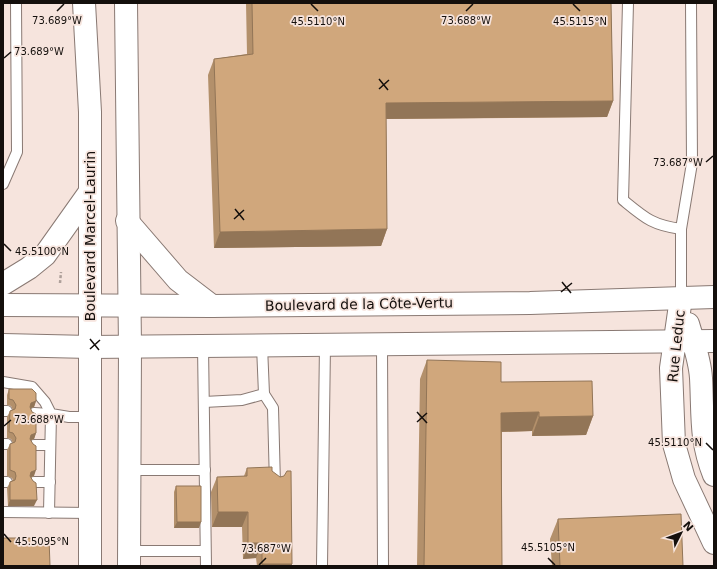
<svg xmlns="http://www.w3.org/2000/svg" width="717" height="569" font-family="'DejaVu Sans',sans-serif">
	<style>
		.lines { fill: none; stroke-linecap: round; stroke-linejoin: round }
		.service-casing { stroke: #897973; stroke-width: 12 }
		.tertiary-casing { stroke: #897973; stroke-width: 24 }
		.secondary-casing { stroke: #897973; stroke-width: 24 }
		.primary-casing { stroke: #897973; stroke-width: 24 }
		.path { stroke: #aea09a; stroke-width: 2.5; stroke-dasharray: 3 2; stroke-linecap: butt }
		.service { stroke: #fff; stroke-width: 10 }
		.tertiary { stroke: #fff; stroke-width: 22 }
		.secondary { stroke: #fff; stroke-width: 22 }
		.primary { stroke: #fff; stroke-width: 22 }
		.wall { fill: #b3906b }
		.shaded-wall { fill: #927557 }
		.building { fill: #d0a77c; stroke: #927557 }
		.ticks { fill: none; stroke: #140f0c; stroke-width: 1.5 }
		.labels { text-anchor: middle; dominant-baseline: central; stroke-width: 3.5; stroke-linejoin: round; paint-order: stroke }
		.street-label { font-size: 14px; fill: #140f0c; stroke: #f6e4dd }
		.ticks-label { font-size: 10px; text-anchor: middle; fill: #140f0c; stroke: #f6e4dd; stroke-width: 3.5; stroke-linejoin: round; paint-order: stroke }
	</style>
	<rect width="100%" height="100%" fill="#f6e4dd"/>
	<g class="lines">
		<g class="service-casing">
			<g id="service">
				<path d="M 628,3 L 623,200 C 645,218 652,225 681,229"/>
				<path d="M 3,184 L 17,152 L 16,3"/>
				<path d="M 681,298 L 681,229 L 692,163 L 691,3"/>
				<path d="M 382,345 L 383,566"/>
				<path d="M 203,346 L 206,566"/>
				<path d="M 3,382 L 32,387 L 45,402 L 51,414 L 69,417 L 91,417"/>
				<path d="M 264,394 L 273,408 L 275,485"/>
				<path d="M 204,402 L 242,400 L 264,394 L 262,346"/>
				<path d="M 3,411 L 7,411"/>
				<path d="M 34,413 L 51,414 L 49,513"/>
				<path d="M 3,444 L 7,444"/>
				<path d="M 34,445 L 50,445"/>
				<path d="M 129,470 L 205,470"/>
				<path d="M 3,482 L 7,482"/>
				<path d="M 34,482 L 50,482"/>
				<path d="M 3,512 L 91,513"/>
				<path d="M 129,551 L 205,551"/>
				<path d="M 322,566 L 325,345"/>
			</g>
		</g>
		<g class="tertiary-casing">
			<g id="tertiary">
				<path d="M 681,298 L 671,368 L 674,444 L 684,479 L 714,543"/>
				<path d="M 688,324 C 693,341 700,360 701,378 C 703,415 700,440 714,475"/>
			</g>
		</g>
		<g class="secondary-casing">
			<g id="secondary">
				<path d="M 3,305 L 212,306 L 530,303 L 714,297"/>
				<path d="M 3,345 L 90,347 L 714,341"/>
			</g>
		</g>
		<g class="primary-casing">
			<g id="primary">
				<path d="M 84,3 L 90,112 L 90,566"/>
				<path d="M 126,3 L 130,347 L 129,566"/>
				<path d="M 127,221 L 178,280 L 212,306"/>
				<path d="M 3,284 L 29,268 L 45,255 L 89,193"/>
			</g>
		</g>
		<path class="path" d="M 60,283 L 61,272"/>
		<use href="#service" class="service"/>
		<use href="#tertiary" class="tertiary"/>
		<use href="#secondary" class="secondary"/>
		<use href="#primary" class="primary"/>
	</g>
	<g class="wall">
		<path d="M 246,3 L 611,3 L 613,101 L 607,117 L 386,119 L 387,229 L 381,246 L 214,248 L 208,75 L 214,59 L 247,54 Z"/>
		<path d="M 427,360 L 501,382 L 593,416 L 586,435 L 532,436 L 532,431 L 502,432 L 502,566 L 417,566 L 420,379 Z"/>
		<path d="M 9,389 L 36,401 L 34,407 L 30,408 L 36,433 L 34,439 L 30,440 L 34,476 L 30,478 L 34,506 L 8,506 L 7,488 L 10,482 L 13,480 L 12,478 L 7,476 L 7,450 L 10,444 L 13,443 L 11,439 L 7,438 L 7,417 L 10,411 L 13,410 L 11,406 L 7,405 L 7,395 Z"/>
		<path d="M 247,468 L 272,471 L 292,566 L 257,566 L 256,558 L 243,559 L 242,527 L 212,527 L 211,492 L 217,477 L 244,476 Z"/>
		<path d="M 176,486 L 199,528 L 174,528 L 174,492 Z"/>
		<path d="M 558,519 L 683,566 L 552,566 L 550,539 Z"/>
	</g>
	<g class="shaded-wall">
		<path d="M 613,101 L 607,117 L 380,119 L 386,103 Z"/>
		<path d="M 387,229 L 381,246 L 214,248 L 220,232 Z"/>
		<path d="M 36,401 L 34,407 L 29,409 L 31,403 Z"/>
		<path d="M 539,412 L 532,431 L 494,432 L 501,413 Z"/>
		<path d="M 593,416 L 586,435 L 532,436 L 539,417 Z"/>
		<path d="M 36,433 L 34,439 L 29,441 L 31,435 Z"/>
		<path d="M 36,470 L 34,476 L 29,478 L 31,472 Z"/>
		<path d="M 10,500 L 37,500 L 34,506 L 8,506 Z"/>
		<path d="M 218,512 L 248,512 L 242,527 L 212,527 Z"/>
		<path d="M 177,522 L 201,522 L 199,528 L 174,528 Z"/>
		<path d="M 248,543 L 262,543 L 256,558 L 243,559 Z"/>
		<rect x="262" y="564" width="30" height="2"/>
	</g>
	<g class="building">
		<path d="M 252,3 L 611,3 L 613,101 L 386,103 L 387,229 L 220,232 L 214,59 L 253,54 Z"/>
		<path d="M 427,360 L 501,362 L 501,382 L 592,381 L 593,416 L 539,417 L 539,412 L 501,413 L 502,566 L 424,566 Z"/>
		<path d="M 9,389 L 32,389 L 36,393 L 36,401 L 31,403 L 30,407 L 32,412 L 36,414 L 36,433 L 31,435 L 30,439 L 33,444 L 36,446 L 36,470 L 31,472 L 30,476 L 33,481 L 36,483 L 37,500 L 10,500 L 10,482 L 15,480 L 16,476 L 15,472 L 10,470 L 10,444 L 15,442 L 16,438 L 13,433 L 9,432 L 10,411 L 15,409 L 16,405 L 13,400 L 9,399 Z"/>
		<path d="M 272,467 L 272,471 L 280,477 L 284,476 L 287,471 L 291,471 L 292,564 L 262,564 L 262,543 L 248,543 L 248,512 L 218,512 L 217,477 L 247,476 L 247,468 Z"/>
		<path d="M 176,486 L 201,486 L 201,522 L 177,522 Z"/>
		<path d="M 681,514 L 683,566 L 560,566 L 558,519 Z"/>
		<path d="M 3,538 L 49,538 L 50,566 L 3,566 Z"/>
	</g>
	<path class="ticks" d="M 311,4 L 318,11M 573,4 L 580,11M 57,11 L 64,4M 466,11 L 473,4M 4,58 L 11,52M 379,79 L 388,90M 379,89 L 389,80M 706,162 L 713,156M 235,209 L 244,220M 234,219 L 244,210M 4,244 L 11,251M 562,282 L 571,293M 561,292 L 572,283M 90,339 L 99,350M 90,349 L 100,340M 417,412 L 427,423M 417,422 L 427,413M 4,426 L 11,420M 706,443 L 713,450M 4,534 L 11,542M 548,558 L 555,565M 259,565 L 266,558"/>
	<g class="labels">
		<g class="street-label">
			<text transform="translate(90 236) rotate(-90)">Boulevard Marcel-Laurin</text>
			<text transform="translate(359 304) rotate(-1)">Boulevard de la Côte-Vertu</text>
			<text transform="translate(676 346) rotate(-84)">Rue Leduc</text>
		</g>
	</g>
	<g class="ticks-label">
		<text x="57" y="24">73.689°W</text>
		<text x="466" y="24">73.688°W</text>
		<text x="318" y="25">45.5110°N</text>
		<text x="580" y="25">45.5115°N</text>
		<text x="39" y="55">73.689°W</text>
		<text x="678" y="166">73.687°W</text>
		<text x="42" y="255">45.5100°N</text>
		<text x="39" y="423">73.688°W</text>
		<text x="675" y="446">45.5110°N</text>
		<text x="42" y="545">45.5095°N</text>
		<text x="548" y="551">45.5105°N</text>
		<text x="266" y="552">73.687°W</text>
	</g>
	<rect width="717" height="569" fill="none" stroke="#140f0c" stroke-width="8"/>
	<g transform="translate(681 533) rotate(48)" stroke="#f6e4dd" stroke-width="3" paint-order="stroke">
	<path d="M0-3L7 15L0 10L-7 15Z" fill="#140f0c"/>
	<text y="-6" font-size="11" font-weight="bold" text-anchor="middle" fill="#140f0c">N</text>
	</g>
</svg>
